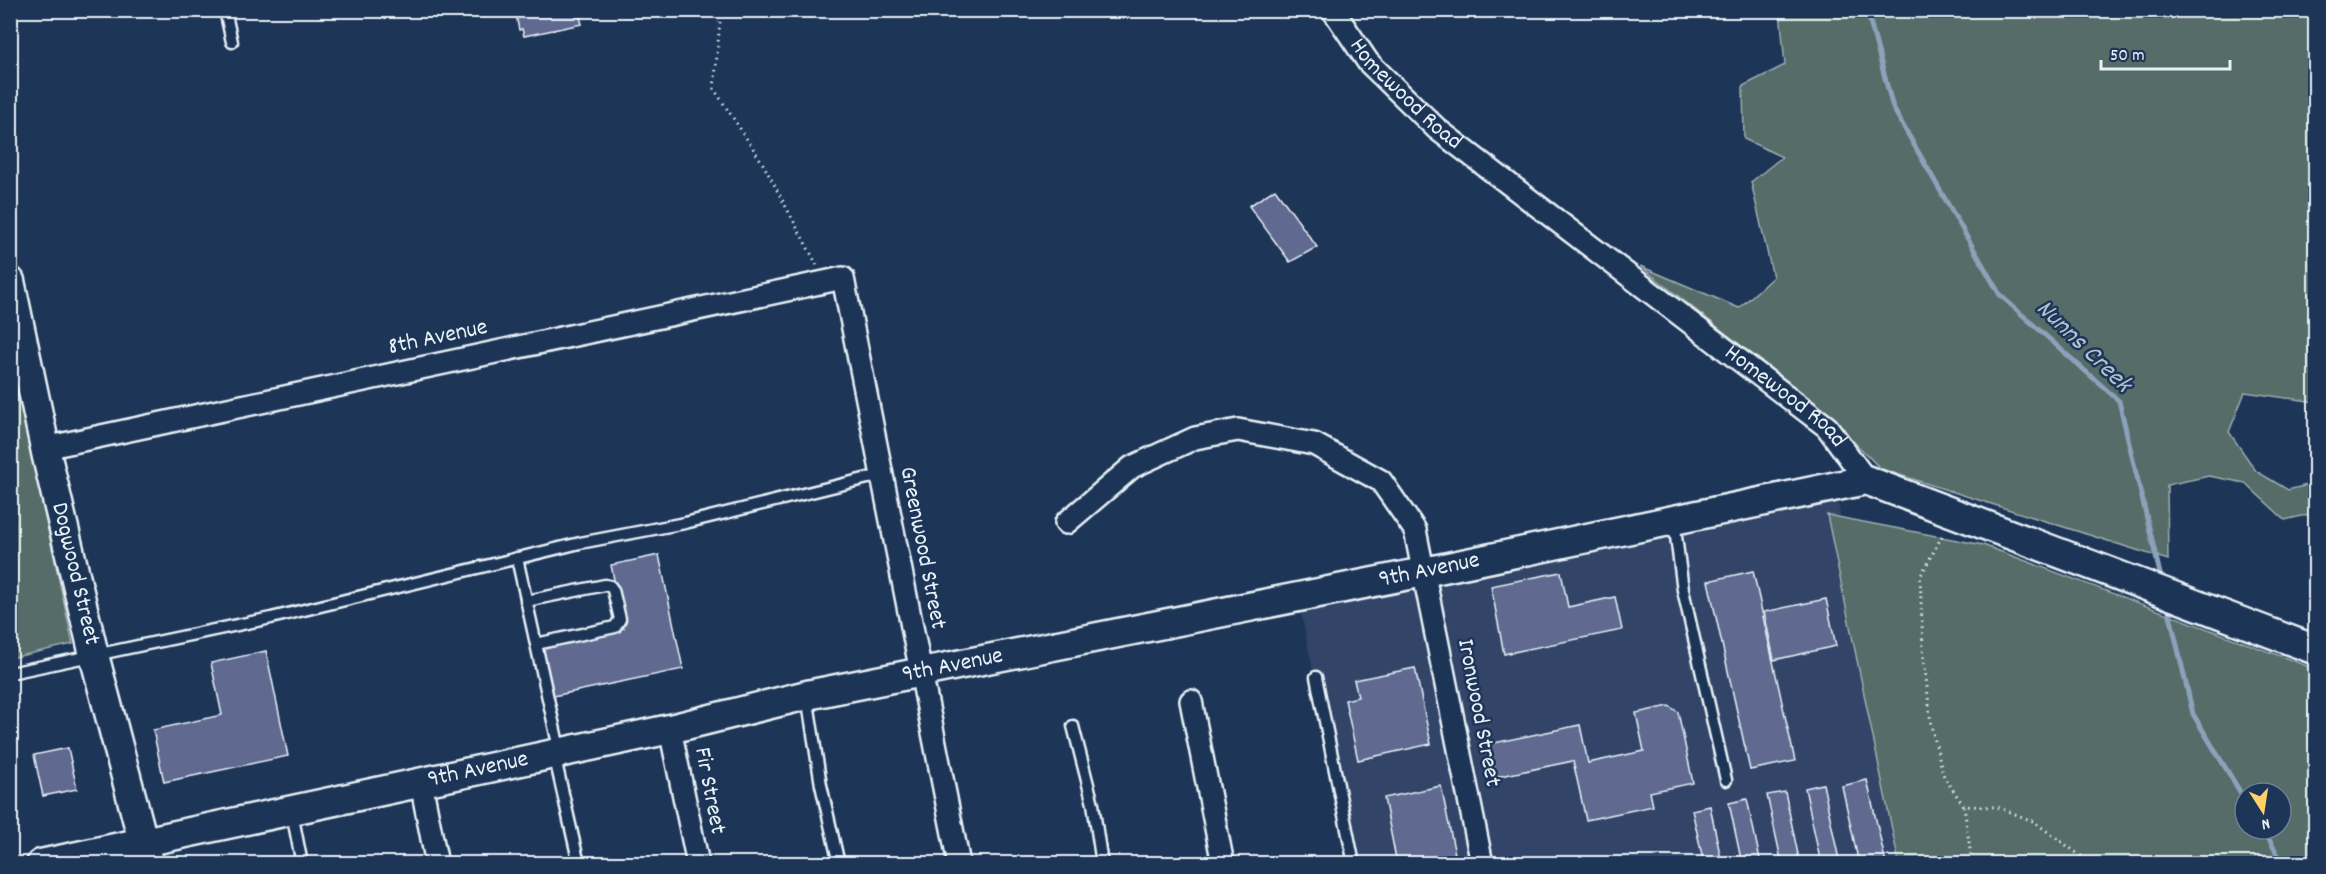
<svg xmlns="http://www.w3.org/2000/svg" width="2326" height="874" font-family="Dekko,sans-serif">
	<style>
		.built { fill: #314568 }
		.green { fill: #566c68; stroke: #9faeb0; stroke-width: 1.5; fill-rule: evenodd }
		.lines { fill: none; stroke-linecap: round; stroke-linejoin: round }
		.stream { stroke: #8ba2bb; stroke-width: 5 }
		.building { fill: #606a91; stroke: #e8f1f8; stroke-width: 1.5 }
		.lane-casing { stroke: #e8f1f8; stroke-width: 15 }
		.street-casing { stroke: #e8f1f8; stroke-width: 26 }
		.secondary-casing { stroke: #e8f1f8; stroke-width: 33 }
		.path { stroke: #e8f1f8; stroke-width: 3; stroke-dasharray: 1.5 4.5; stroke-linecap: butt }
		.lane { stroke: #1d3557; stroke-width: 10 }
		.street { stroke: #1d3557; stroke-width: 21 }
		.secondary { stroke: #1d3557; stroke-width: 28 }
		.labels { text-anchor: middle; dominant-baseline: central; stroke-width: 5; stroke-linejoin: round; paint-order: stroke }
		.street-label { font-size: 24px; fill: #e8f1f8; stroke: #1d3557 }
		.water-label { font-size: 26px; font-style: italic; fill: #b2c3d4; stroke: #1d3557 }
	</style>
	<rect width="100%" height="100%" fill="#1d3557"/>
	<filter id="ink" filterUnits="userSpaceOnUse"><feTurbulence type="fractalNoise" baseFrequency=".0167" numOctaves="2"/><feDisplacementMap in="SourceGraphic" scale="12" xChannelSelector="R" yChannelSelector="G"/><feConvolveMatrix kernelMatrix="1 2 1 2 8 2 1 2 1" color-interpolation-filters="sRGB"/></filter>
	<g filter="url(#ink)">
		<path class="built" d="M 1835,487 L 1904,863 L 1353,863 L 1298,598 Z"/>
		<g class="green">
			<path d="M 1780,11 L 2315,11 L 2315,402 L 2245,392 L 2229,432 L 2256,471 L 2288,490 L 2315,483 L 2315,513 L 2285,520 L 2245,483 L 2209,476 L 2167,485 L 2168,560 L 1881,469 L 1819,407 L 1640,266 L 1739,308 L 1773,277 L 1751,182 L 1782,157 L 1744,139 L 1743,86 L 1785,65 Z"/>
			<path d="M 11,359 L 73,644 L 11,658 L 10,658 Z"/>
			<path d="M 1827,515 L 1983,545 L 2315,669 L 2315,863 L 1899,863 ZM 2245,793 L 2281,793 L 2281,829 L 2245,829 Z"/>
		</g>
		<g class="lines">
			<g class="stream">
				<path d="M 1867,10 L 1893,108 L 2000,295 L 2119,401 L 2162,582"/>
				<path d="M 2167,602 L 2193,714 L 2245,800"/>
				<path d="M 2263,829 L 2283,864"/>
			</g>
		</g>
		<g class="building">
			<path d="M 515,10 L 583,10 L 584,16 L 580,17 L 582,24 L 524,36 L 522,29 L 519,30 Z"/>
			<path d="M 1275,189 L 1317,247 L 1290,262 L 1249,206 Z"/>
			<path d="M 659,555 L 683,669 L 553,696 L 543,646 L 624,628 L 611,565 Z"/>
			<path d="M 1753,571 L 1795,761 L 1750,770 L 1708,581 Z"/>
			<path d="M 1561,572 L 1568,607 L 1615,597 L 1622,630 L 1504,654 L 1491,586 Z"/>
			<path d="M 1826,599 L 1836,646 L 1774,660 L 1764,612 Z"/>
			<path d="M 266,651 L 288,756 L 164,782 L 153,730 L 222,715 L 211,663 Z"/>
			<path d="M 1415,668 L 1431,744 L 1358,760 L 1345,700 L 1358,697 L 1354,680 Z"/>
			<path d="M 1669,706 L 1678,712 L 1693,783 L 1650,792 L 1653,806 L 1586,820 L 1573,761 L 1496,777 L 1489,744 L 1580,725 L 1588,763 L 1644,751 L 1636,713 Z"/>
			<path d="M 68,748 L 77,789 L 43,796 L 34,755 Z"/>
			<path d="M 1867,780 L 1886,864 L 1859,864 L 1842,786 Z"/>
			<path d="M 1823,784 L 1839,860 L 1821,864 L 1805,788 Z"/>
			<path d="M 1441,786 L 1457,864 L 1397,864 L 1384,798 Z"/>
			<path d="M 1785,792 L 1800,864 L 1782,864 L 1767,795 Z"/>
			<path d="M 1747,799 L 1761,864 L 1742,864 L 1729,803 Z"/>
			<path d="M 1710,806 L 1722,864 L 1704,864 L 1692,810 Z"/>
		</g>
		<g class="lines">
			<g class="lane-casing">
				<g id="lane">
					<path d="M 225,10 L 232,42"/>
					<path d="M 1674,521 L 1683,590 L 1726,780"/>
					<path d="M 517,558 L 560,753"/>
					<path d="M 526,601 L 605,585 L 610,586 L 613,590 L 620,619 L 615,627 L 536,644"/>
					<path d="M 10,673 L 271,618 L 580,543 L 685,523 L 868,478 L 882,476"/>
					<path d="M 1316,677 L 1354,864"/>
					<path d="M 807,696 L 821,785 L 839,864"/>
					<path d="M 1073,726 L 1093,804 L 1102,864"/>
					<path d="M 554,754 L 579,864"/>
					<path d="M 292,813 L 302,864"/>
				</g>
			</g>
			<g class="street-casing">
				<g id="street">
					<path id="s1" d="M 1333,10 L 1368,62 L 1437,129 L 1827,427 L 1866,480"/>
					<path d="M 45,448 L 843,278 L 959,864"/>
					<path d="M 1066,523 L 1132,467 L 1195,438 L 1238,430 L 1314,444 L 1381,481 L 1415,530 L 1482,864"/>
					<path d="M 1191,701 L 1223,864"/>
					<path d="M 670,729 L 698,864"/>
					<path d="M 421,783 L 437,864"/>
				</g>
			</g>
			<g class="secondary-casing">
				<g id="secondary">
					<path id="s2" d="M 10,281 L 47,457 L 94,655 L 149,864"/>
					<path id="s3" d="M 41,864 L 670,729 L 807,695 L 1424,572 L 1866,480 L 2316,650"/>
				</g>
			</g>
			<g class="path">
				<path d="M 721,10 L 714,89 L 762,162 L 817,265"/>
				<path d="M 1942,536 L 1920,577 L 1923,648 L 1931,725 L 1944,777 L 1964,806 L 1997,807 L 2033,821 L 2092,864"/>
				<path d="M 1964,806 L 1972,864"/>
			</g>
			<use href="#lane" class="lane"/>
			<use href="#street" class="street"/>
			<use href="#secondary" class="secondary"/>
		</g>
	</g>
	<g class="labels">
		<g class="street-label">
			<text stroke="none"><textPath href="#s1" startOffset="112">Homewood Road</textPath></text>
			<text transform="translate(438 338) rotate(-12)">8th Avenue</text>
			<text stroke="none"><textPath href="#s1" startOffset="598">Homewood Road</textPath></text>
			<text transform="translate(922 548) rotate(79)">Greenwood Street</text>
			<text stroke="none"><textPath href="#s3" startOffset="1419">9th Avenue</textPath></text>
			<text stroke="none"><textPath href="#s2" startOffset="300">Dogwood Street</textPath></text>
			<text stroke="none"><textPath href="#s3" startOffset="933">9th Avenue</textPath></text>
			<text transform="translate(1478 713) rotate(79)">Ironwood Street</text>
			<text stroke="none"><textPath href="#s3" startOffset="447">9th Avenue</textPath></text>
			<text transform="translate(709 791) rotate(79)">Fir Street</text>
		</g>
		<g class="water-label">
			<text transform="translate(2083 347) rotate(44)">Nunns Creek</text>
		</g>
	</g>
	<rect width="2326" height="874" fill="none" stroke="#1d3557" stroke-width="36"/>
	<rect x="18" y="18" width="2290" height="838" fill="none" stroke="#e8f1f8" stroke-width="2" filter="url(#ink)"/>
	<g transform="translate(2263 811) rotate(168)"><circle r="28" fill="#1d3557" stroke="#6e8097" stroke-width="1.5"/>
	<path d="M0-4.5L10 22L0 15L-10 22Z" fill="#ffd166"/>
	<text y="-9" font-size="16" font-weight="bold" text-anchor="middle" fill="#e8f1f8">N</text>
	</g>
	<path d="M2101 60v9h129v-9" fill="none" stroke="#e8f1f8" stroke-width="3"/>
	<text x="2110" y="60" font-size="18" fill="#e8f1f8" stroke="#1d3557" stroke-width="4.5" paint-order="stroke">50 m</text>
</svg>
